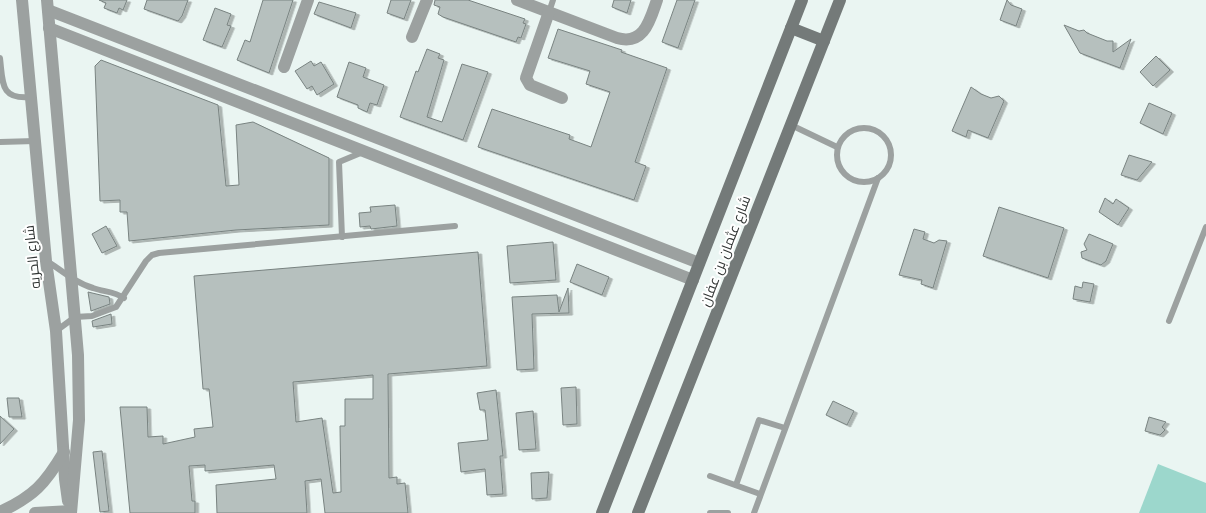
<svg xmlns="http://www.w3.org/2000/svg" width="1206" height="513" font-family="'Space Grotesk',Cairo,sans-serif">
	<style>
		.green { fill: #9cd7cc }
		.building { fill: #b6c0be; stroke: #798381; fill-rule: evenodd; filter: url(#shadow) }
		.lines { fill: none; stroke-linecap: round; stroke-linejoin: round }
		.lane { stroke: #9ca1a0; stroke-width: 6 }
		.street { stroke: #9ca1a0; stroke-width: 12 }
		.secondary { stroke: #747a79; stroke-width: 12 }
		.labels { text-anchor: middle; dominant-baseline: central; stroke-width: 4; stroke-linejoin: round; paint-order: stroke }
		.street-label { font-size: 14px; fill: #323635; stroke: #fff }
	</style>
	<defs>
		<filter id="shadow"><feDropShadow dx="3.5" dy="2" stdDeviation="0" flood-color="#0004"/></filter>
	</defs>
	<rect width="100%" height="100%" fill="#eaf5f2"/>
	<path class="green" d="M 1158,464 L 1206,483 L 1206,513 L 1139,513 Z"/>
	<g class="building">
		<path d="M 99,0 L 127,0 L 123,10 L 119,8 L 117,13 L 104,8 L 106,3 Z"/>
		<path d="M 147,0 L 188,0 L 182,16 L 178,21 L 144,9 Z"/>
		<path d="M 263,0 L 293,0 L 269,73 L 237,60 L 245,40 L 250,42 Z"/>
		<path d="M 391,0 L 411,0 L 404,19 L 387,13 Z"/>
		<path d="M 435,0 L 468,0 L 525,19 L 523,23 L 526,24 L 521,38 L 518,37 L 516,42 L 443,17 L 438,14 L 440,7 L 434,5 Z"/>
		<path d="M 614,0 L 631,0 L 627,13 L 612,7 Z"/>
		<path d="M 677,0 L 695,0 L 678,48 L 662,42 Z"/>
		<path d="M 1007,0 L 1011,5 L 1022,9 L 1016,26 L 1000,20 Z"/>
		<path d="M 319,2 L 356,13 L 351,28 L 314,14 Z"/>
		<path d="M 215,8 L 231,14 L 227,25 L 231,26 L 222,47 L 203,40 Z"/>
		<path d="M 1064,25 L 1079,31 L 1084,30 L 1087,33 L 1107,41 L 1113,41 L 1113,52 L 1131,39 L 1120,68 L 1080,53 Z"/>
		<path d="M 558,29 L 622,50 L 621,52 L 667,68 L 635,162 L 646,166 L 634,200 L 478,147 L 492,109 L 570,135 L 569,139 L 591,147 L 610,92 L 586,84 L 590,71 L 548,58 Z"/>
		<path d="M 427,49 L 440,54 L 438,58 L 444,60 L 427,117 L 442,122 L 462,64 L 488,72 L 463,140 L 400,117 L 416,71 L 418,72 Z"/>
		<path d="M 1156,56 L 1170,70 L 1153,86 L 1140,72 Z"/>
		<path d="M 101,60 L 218,105 L 226,186 L 239,185 L 236,125 L 253,122 L 329,158 L 329,225 L 236,230 L 129,241 L 127,212 L 120,212 L 120,200 L 100,201 L 95,66 Z"/>
		<path d="M 311,61 L 314,66 L 321,62 L 334,84 L 317,95 L 312,86 L 307,89 L 295,71 Z"/>
		<path d="M 349,62 L 366,68 L 363,77 L 384,85 L 377,105 L 370,103 L 367,112 L 358,108 L 358,105 L 337,97 Z"/>
		<path d="M 971,87 L 981,94 L 991,98 L 999,96 L 1004,101 L 988,138 L 968,130 L 966,137 L 952,131 Z"/>
		<path d="M 1149,103 L 1172,113 L 1163,134 L 1140,123 Z"/>
		<path d="M 1129,155 L 1152,162 L 1137,180 L 1121,175 Z"/>
		<path d="M 1105,198 L 1113,204 L 1116,199 L 1129,208 L 1118,225 L 1099,212 Z"/>
		<path d="M 395,205 L 397,226 L 371,229 L 370,226 L 360,227 L 359,213 L 371,212 L 370,207 Z"/>
		<path d="M 999,207 L 1064,228 L 1048,278 L 983,256 Z"/>
		<path d="M 106,226 L 117,246 L 102,253 L 92,234 Z"/>
		<path d="M 914,229 L 925,232 L 923,239 L 934,243 L 939,240 L 947,241 L 933,288 L 921,284 L 922,280 L 899,275 Z"/>
		<path d="M 1089,234 L 1113,244 L 1106,261 L 1101,265 L 1082,258 L 1081,252 L 1087,250 L 1084,244 Z"/>
		<path d="M 553,242 L 556,280 L 510,283 L 507,246 Z"/>
		<path d="M 478,252 L 487,366 L 388,374 L 389,478 L 397,477 L 397,484 L 405,483 L 408,513 L 325,513 L 321,479 L 305,481 L 307,513 L 217,513 L 216,485 L 276,479 L 274,465 L 205,471 L 205,465 L 189,466 L 192,501 L 195,501 L 195,513 L 130,513 L 120,407 L 147,407 L 148,437 L 163,436 L 163,444 L 195,437 L 194,429 L 213,427 L 209,389 L 203,389 L 194,276 ZM 373,375 L 373,399 L 345,399 L 345,426 L 340,426 L 341,492 L 333,493 L 322,418 L 296,422 L 293,382 Z"/>
		<path d="M 577,264 L 609,277 L 602,295 L 570,282 Z"/>
		<path d="M 1083,282 L 1094,284 L 1090,302 L 1073,299 L 1075,286 L 1082,288 Z"/>
		<path d="M 568,288 L 569,313 L 532,314 L 534,369 L 517,370 L 512,297 L 557,295 L 559,312 Z"/>
		<path d="M 88,292 L 109,297 L 110,304 L 91,311 Z"/>
		<path d="M 111,314 L 112,324 L 93,327 L 92,321 Z"/>
		<path d="M 576,387 L 577,424 L 563,425 L 561,388 Z"/>
		<path d="M 496,390 L 503,456 L 500,456 L 503,494 L 487,495 L 485,469 L 461,472 L 458,443 L 488,440 L 485,410 L 480,410 L 477,393 Z"/>
		<path d="M 7,398 L 19,398 L 22,417 L 9,417 Z"/>
		<path d="M 833,401 L 854,411 L 847,425 L 826,415 Z"/>
		<path d="M 533,411 L 536,449 L 519,450 L 516,413 Z"/>
		<path d="M 0,416 L 14,429 L 0,444 Z"/>
		<path d="M 1149,417 L 1166,422 L 1162,427 L 1165,430 L 1160,435 L 1145,431 Z"/>
		<path d="M 102,451 L 109,511 L 100,512 L 93,452 Z"/>
		<path d="M 549,472 L 547,498 L 532,499 L 531,473 Z"/>
	</g>
	<g class="lines">
		<g class="lane">
			<path d="M 549,12 L 553,0"/>
			<path d="M 0,58 C 3,83 0,100 31,97"/>
			<path d="M 791,125 L 837,147"/>
			<circle cx="864" cy="155" r="27"/>
			<path d="M 0,142 L 35,141"/>
			<path d="M 342,237 L 339,162 L 363,152"/>
			<path d="M 47,261 C 62,271 76,283 93,288 C 104,292 114,291 124,298"/>
			<path d="M 1169,321 L 1206,227"/>
			<path d="M 56,331 L 75,317 L 92,316 L 116,307 L 146,261 L 152,255 L 159,253 L 455,226"/>
			<path d="M 710,476 L 760,494"/>
			<path d="M 736,485 L 759,420 L 785,428"/>
			<path d="M 710,513 L 728,513"/>
			<path d="M 754,513 L 878,178"/>
		</g>
		<g class="street">
			<path d="M 22,0 L 46,261 L 56,331 L 65,479 L 68,501"/>
			<path d="M 47,0 L 78,355 L 79,420 L 71,513"/>
			<path d="M 517,0 L 617,38 C 644,46 650,20 657,0"/>
			<path d="M 48,10 L 699,263"/>
			<path d="M 549,12 L 526,78 L 530,85 L 562,98"/>
			<path d="M 49,28 L 693,280"/>
			<path d="M 412,37 L 427,0"/>
			<path d="M 284,67 L 308,0"/>
			<path d="M 0,512 C 34,496 45,484 64,452"/>
			<path d="M 35,513 L 71,511"/>
		</g>
		<g class="secondary">
			<path d="M 791,28 L 824,41"/>
			<path d="M 602,513 L 802,0"/>
			<path d="M 638,513 L 840,0"/>
		</g>
	</g>
	<g class="labels">
		<g class="street-label">
			<text transform="translate(725 251) rotate(-69)">شارع عثمان بن عفان</text>
			<text transform="translate(32 257) rotate(-96)">شارع الحريه</text>
		</g>
	</g>
</svg>
